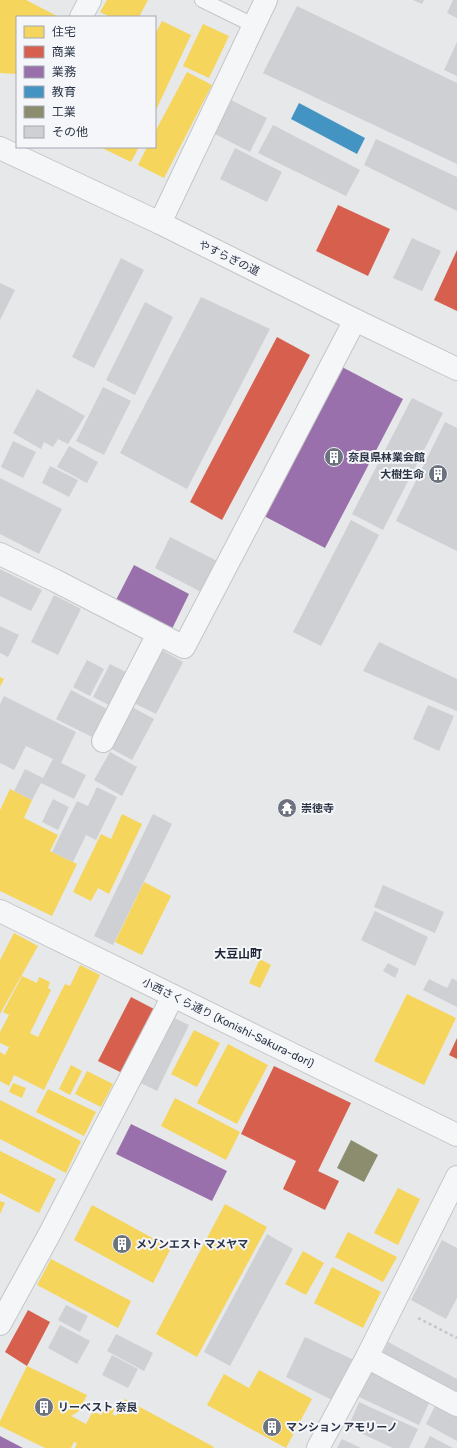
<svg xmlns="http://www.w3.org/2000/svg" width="457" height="1448" font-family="Rubik,'Noto Sans JP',sans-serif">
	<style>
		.homes { fill: #f6d55c }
		.shops { fill: #d6604d }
		.offices { fill: #9970ab }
		.schools { fill: #4393c3 }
		.industry { fill: #8c8c6e }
		.building { fill: #ced0d3 }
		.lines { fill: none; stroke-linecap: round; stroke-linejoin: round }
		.service-casing { stroke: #c4c6c8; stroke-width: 16 }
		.minor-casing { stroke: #c4c6c8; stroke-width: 24 }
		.tertiary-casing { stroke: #c4c6c8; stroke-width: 24 }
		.path { stroke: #c5c6ca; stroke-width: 2.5; stroke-dasharray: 3 3; stroke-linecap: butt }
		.service { stroke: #f5f6f7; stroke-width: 14 }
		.minor { stroke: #f5f6f7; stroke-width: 22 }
		.tertiary { stroke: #f5f6f7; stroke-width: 22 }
		.labels { text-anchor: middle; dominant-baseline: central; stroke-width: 4; stroke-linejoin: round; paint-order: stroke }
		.street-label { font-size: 11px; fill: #2b3445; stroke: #f4f6f9 }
		.poi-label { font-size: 11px; font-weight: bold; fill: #2b3445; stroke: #f4f6f9; text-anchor: start }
		.neighbourhood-label { font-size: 12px; font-weight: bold; fill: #1d2536; stroke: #f4f6f9 }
	</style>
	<rect width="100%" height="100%" fill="#e6e8ea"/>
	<g class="homes">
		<path d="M 0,0 L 26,0 L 57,16 L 57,17 L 17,17 L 17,74 L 0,73 Z"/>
		<path d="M 107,0 L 148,0 L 139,17 L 110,17 L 100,12 Z"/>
		<path d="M 162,21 L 191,35 L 155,112 L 155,34 Z"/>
		<path d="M 203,24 L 229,36 L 209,78 L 183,66 Z"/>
		<path d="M 187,72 L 212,85 L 164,178 L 138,165 L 147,147 L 155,147 L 155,132 Z"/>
		<path d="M 100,147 L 139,147 L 131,162 Z"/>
		<path d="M 0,677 L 4,679 L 0,687 Z"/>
		<path d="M 10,789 L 32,800 L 24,818 L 58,835 L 50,851 L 77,864 L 52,916 L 0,891 L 0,810 Z"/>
		<path d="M 122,814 L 142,824 L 109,894 L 98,888 L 91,901 L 73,892 L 101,834 L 111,839 Z"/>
		<path d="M 144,882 L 171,896 L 142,955 L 115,942 Z"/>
		<path d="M 14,933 L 38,946 L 0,1014 L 0,960 Z"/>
		<path d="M 260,959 L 271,965 L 260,988 L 249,983 Z"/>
		<path d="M 80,965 L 100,975 L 44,1090 L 14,1075 L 9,1086 L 0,1081 L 0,1052 L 5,1055 L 9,1047 L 0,1043 L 0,1032 L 9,1015 L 3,1012 L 22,976 L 37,983 L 39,977 L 50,982 L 48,988 L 51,990 L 30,1033 L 38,1037 L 65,984 L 70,986 Z"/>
		<path d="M 407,994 L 456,1018 L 424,1085 L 374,1061 Z"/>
		<path d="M 194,1030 L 220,1043 L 197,1087 L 171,1074 Z"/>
		<path d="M 228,1044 L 268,1065 L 237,1124 L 197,1103 Z"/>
		<path d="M 71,1065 L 82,1071 L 70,1095 L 59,1089 Z"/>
		<path d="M 87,1071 L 113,1084 L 101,1107 L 75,1094 Z"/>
		<path d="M 13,1083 L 26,1088 L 22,1098 L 9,1092 Z"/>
		<path d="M 48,1089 L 96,1112 L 84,1136 L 36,1112 Z"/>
		<path d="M 175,1098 L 240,1132 L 226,1160 L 161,1126 Z"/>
		<path d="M 0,1100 L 81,1141 L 66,1173 L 0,1139 Z"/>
		<path d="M 0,1151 L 56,1179 L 39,1213 L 0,1193 Z"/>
		<path d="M 398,1188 L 420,1199 L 398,1245 L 374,1233 Z"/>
		<path d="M 0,1201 L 5,1203 L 0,1214 Z"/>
		<path d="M 225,1204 L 267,1227 L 197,1357 L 156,1334 Z"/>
		<path d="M 92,1205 L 171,1248 L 153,1283 L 74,1240 Z"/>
		<path d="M 348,1232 L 397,1257 L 383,1282 L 335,1257 Z"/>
		<path d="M 303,1251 L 324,1263 L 306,1295 L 285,1284 Z"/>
		<path d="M 51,1259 L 131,1301 L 118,1328 L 37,1285 Z"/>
		<path d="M 332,1267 L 381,1292 L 363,1328 L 314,1303 Z"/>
		<path d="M 27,1366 L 87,1395 L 79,1411 L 71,1416 L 86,1424 L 93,1411 L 101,1415 L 107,1405 L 115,1409 L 112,1414 L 116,1416 L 125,1399 L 214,1447 L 213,1448 L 75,1448 L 77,1443 L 74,1442 L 71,1448 L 45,1448 L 0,1426 L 0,1421 Z"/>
		<path d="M 259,1370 L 312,1399 L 286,1448 L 207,1405 L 224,1374 L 249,1388 Z"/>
	</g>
	<g class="shops">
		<path d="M 338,205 L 390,229 L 368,276 L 316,251 Z"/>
		<path d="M 457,250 L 457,311 L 434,300 Z"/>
		<path d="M 277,337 L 310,355 L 222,520 L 190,502 Z"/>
		<path d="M 131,997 L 154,1009 L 122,1073 L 98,1061 Z"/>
		<path d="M 457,1038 L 457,1059 L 449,1055 Z"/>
		<path d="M 274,1066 L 351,1103 L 318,1171 L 339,1181 L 325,1210 L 283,1189 L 296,1161 L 241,1134 Z"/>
		<path d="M 28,1310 L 50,1322 L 27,1366 L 5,1352 Z"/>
	</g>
	<g class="offices">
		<path d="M 342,367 L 403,399 L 325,548 L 264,516 Z"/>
		<path d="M 134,565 L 189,594 L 172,629 L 116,600 Z"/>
		<path d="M 131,1124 L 227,1171 L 212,1201 L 116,1154 Z"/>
		<path d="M 0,1436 L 23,1448 L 0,1448 Z"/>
	</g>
	<path class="schools" d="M 299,103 L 365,138 L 357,154 L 291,119 Z"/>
	<path class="industry" d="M 351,1140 L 378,1155 L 364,1182 L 337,1168 Z"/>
	<g class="building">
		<path d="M 413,0 L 424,0 L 422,4 Z"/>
		<path d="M 453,0 L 457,0 L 457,18 L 447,13 Z"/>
		<path d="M 297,6 L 457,83 L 457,164 L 263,73 Z"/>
		<path d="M 457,42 L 457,76 L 444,70 Z"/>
		<path d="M 229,99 L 267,118 L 250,152 L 211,132 Z"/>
		<path d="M 273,125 L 360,170 L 346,196 L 258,153 Z"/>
		<path d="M 376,139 L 457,177 L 457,211 L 364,165 Z"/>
		<path d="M 235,148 L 282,172 L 267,202 L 220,179 Z"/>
		<path d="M 412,238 L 441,251 L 422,291 L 393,278 Z"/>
		<path d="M 121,258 L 144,270 L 94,368 L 72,357 Z"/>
		<path d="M 0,283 L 15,290 L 0,320 Z"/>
		<path d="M 201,297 L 270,329 L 187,489 L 120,453 Z"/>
		<path d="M 145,302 L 173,317 L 135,395 L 106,380 Z"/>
		<path d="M 103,387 L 131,401 L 104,455 L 76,441 Z"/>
		<path d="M 37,389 L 85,416 L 68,444 L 58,439 L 53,447 L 44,442 L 41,449 L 13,433 Z"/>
		<path d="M 412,398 L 443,413 L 383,530 L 352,514 Z"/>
		<path d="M 445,422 L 457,428 L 457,551 L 396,521 Z"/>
		<path d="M 13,441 L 36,452 L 23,478 L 1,467 Z"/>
		<path d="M 69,446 L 98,462 L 87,483 L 57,467 Z"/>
		<path d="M 50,466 L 78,480 L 69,497 L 42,483 Z"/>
		<path d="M 0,478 L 62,509 L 39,554 L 0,534 Z"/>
		<path d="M 351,520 L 379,535 L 321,646 L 293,632 Z"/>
		<path d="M 170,537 L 217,561 L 201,592 L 155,568 Z"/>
		<path d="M 0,569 L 42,590 L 31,611 L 0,596 Z"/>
		<path d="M 54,595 L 81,609 L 58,655 L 31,642 Z"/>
		<path d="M 0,626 L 19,635 L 8,657 L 0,653 Z"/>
		<path d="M 379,642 L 457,679 L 457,711 L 363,671 Z"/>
		<path d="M 162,650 L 183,662 L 156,714 L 134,703 Z"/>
		<path d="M 87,660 L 104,669 L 90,696 L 73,687 Z"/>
		<path d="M 110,664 L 128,673 L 111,706 L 93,697 Z"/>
		<path d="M 71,690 L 107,709 L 92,737 L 56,719 Z"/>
		<path d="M 4,696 L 76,732 L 61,763 L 86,775 L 74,799 L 41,783 L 32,800 L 14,791 L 25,769 L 43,778 L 53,759 L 26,746 L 14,770 L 0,763 L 0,704 Z"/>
		<path d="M 428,705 L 454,716 L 439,751 L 413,739 Z"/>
		<path d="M 132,707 L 154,719 L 132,760 L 110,748 Z"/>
		<path d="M 110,752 L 137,767 L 122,796 L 94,780 Z"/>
		<path d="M 97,787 L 117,797 L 96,840 L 86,835 L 73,862 L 52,852 L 77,801 L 88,806 Z"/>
		<path d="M 53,799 L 69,807 L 58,830 L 42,822 Z"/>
		<path d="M 153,814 L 172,824 L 113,945 L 94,936 Z"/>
		<path d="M 383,885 L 444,912 L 435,933 L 374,907 Z"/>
		<path d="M 375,911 L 428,937 L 415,966 L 361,940 Z"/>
		<path d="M 388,963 L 399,969 L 395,978 L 383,971 Z"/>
		<path d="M 452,978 L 457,981 L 457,1007 L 423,990 L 429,979 L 447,988 Z"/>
		<path d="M 168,1015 L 189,1025 L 157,1091 L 135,1080 Z"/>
		<path d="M 267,1234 L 293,1249 L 230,1366 L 204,1352 Z"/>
		<path d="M 442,1240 L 457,1248 L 457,1298 L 446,1319 L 411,1300 Z"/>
		<path d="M 66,1305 L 88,1316 L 80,1332 L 58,1320 Z"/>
		<path d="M 60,1325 L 90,1341 L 77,1364 L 48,1348 Z"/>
		<path d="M 116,1334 L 153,1353 L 144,1371 L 107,1351 Z"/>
		<path d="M 305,1337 L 354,1360 L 334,1401 L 286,1377 Z"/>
		<path d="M 388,1342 L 457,1379 L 457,1399 L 380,1359 Z"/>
		<path d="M 112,1355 L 138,1369 L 128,1388 L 102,1375 Z"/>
		<path d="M 372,1370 L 431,1399 L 419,1425 L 359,1397 Z"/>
		<path d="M 439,1398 L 457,1408 L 457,1441 L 426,1424 Z"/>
		<path d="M 359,1402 L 418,1429 L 409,1448 L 393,1448 L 348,1427 Z"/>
		<path d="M 430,1436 L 453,1448 L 424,1448 Z"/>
		<path d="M 342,1439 L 361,1448 L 337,1448 Z"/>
	</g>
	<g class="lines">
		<g class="service-casing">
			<path id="service" d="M 202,0 L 253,25"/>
		</g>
		<g class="minor-casing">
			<g id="minor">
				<path d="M 81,17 L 90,0"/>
				<path d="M 160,223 L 266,0"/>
				<path d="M 0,554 L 56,581 L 184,647 L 355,320"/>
				<path d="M 103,741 L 158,634"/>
				<path d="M 0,911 L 457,1135"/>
				<path d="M 0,1324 L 49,1235 L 173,996"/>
				<path d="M 367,1357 L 457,1405"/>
				<path d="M 318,1448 L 367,1357 L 457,1177"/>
			</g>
		</g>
		<g class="tertiary-casing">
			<path id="tertiary" d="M 0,148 L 160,223 L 355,320 L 457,369"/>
		</g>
		<path class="path" d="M 418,1318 L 457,1338"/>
		<use href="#service" class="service"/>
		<use href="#minor" class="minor"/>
		<use href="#tertiary" class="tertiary"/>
	</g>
	<defs>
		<g id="building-disc" transform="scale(1)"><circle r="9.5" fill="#6c737f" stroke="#f4f6f9"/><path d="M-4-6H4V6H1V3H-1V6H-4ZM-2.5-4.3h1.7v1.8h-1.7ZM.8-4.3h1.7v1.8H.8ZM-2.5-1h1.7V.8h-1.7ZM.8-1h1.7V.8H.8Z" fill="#fff"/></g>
		<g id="temple-disc" transform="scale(1)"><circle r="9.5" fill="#6c737f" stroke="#f4f6f9"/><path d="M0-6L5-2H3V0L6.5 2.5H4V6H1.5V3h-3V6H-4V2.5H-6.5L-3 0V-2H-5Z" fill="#fff"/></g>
	</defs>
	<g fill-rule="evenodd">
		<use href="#building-disc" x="334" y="457"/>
		<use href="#building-disc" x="438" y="474"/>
		<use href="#temple-disc" x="287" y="808"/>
		<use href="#building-disc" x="122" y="1244"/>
		<use href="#building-disc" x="44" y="1407"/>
		<use href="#building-disc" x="272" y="1427"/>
	</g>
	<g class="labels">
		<g class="street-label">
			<text transform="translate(229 258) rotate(26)">やすらぎの道</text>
			<text transform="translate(228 1023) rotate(26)">小西さくら通り (Konishi-Sakura-dori)</text>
		</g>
		<g class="poi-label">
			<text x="348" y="457">奈良県林業会館</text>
			<text x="424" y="474" text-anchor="end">大樹生命</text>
			<text x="301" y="808">崇徳寺</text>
			<text x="136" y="1244">メゾンエスト マメヤマ</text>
			<text x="58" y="1407">リーベスト 奈良</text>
			<text x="286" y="1427">マンション アモリーノ</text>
		</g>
		<g class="neighbourhood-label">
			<text x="238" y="954">大豆山町</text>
		</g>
	</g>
	<rect x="16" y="16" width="140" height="132" fill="#f4f6f9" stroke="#a4a8b1"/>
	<rect x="24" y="26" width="20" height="12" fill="#f6d55c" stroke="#a4a8b1"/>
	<text x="52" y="36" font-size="12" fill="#2b3445">住宅</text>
	<rect x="24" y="46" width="20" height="12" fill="#d6604d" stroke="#a4a8b1"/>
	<text x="52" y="56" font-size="12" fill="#2b3445">商業</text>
	<rect x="24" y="66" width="20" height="12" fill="#9970ab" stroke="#a4a8b1"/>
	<text x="52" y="76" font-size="12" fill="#2b3445">業務</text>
	<rect x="24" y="86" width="20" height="12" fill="#4393c3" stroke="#a4a8b1"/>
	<text x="52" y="96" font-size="12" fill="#2b3445">教育</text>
	<rect x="24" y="106" width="20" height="12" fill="#8c8c6e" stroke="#a4a8b1"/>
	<text x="52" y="116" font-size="12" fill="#2b3445">工業</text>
	<rect x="24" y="126" width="20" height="12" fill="#ced0d3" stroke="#a4a8b1"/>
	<text x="52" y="136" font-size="12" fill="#2b3445">その他</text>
</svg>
